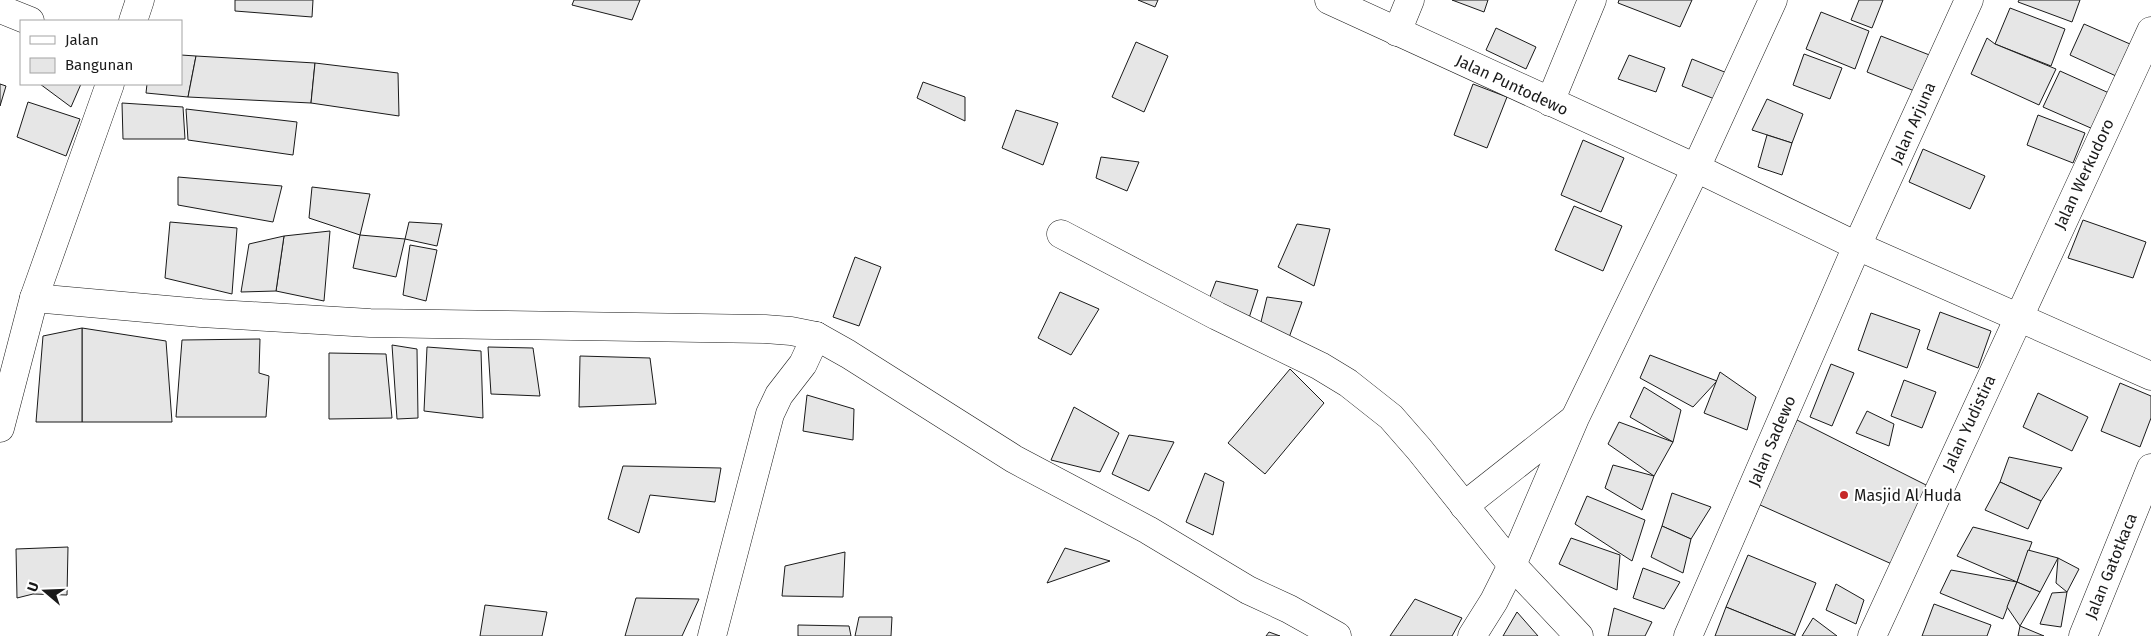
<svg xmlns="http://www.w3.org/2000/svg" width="2151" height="636" font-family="'Fira Sans',sans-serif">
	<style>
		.building { fill: #e6e6e6; stroke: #1a1a1a }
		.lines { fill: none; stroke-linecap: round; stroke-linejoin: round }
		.minor-casing { stroke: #1a1a1a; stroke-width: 29 }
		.minor { stroke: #fff; stroke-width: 28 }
		.poi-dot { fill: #c62828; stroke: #fff; stroke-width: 2 }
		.labels { text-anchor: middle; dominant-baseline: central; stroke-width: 4; stroke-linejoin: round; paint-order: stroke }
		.street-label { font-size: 16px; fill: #1a1a1a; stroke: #fff }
		.poi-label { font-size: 16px; fill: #1a1a1a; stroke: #fff; text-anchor: start }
	</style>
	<rect width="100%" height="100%" fill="#fff"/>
	<g class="building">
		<path d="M 235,0 L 313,0 L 312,17 L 235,11 Z"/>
		<path d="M 574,0 L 640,0 L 632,20 L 572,5 Z"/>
		<path d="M 1138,0 L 1158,0 L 1155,7 Z"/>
		<path d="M 1452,0 L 1488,0 L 1484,12 Z"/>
		<path d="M 1619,0 L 1692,0 L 1680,27 L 1618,3 Z"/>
		<path d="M 1859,0 L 1883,0 L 1872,28 L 1851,20 Z"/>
		<path d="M 2019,0 L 2080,0 L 2072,22 L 2018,2 Z"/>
		<path d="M 2010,8 L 2065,29 L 2051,66 L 1995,44 Z"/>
		<path d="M 1821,12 L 1869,31 L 1855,69 L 1806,49 Z"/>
		<path d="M 2084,24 L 2130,44 L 2116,76 L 2070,55 Z"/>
		<path d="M 1496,28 L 1536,47 L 1526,69 L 1486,50 Z"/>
		<path d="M 1881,36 L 1932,56 L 1917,92 L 1867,72 Z"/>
		<path d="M 1987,38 L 1995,44 L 2056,69 L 2039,105 L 1971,74 Z"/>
		<path d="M 1136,42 L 1168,56 L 1144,112 L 1112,97 Z"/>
		<path d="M 1804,54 L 1842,68 L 1830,99 L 1793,85 Z"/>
		<path d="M 181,55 L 196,56 L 188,97 L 146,93 L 147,84 L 181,84 Z"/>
		<path d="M 1629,55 L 1665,68 L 1656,92 L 1618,79 Z"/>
		<path d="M 196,56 L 315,63 L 311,103 L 188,97 Z"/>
		<path d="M 1692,59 L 1727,73 L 1717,100 L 1682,86 Z"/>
		<path d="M 315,63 L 398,73 L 399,116 L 311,103 Z"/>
		<path d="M 2060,71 L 2109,93 L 2093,129 L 2043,107 Z"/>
		<path d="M 923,82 L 965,97 L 965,121 L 917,98 Z"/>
		<path d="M 0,84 L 6,86 L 0,106 Z"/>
		<path d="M 40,84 L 81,84 L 71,107 Z"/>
		<path d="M 1473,84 L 1507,97 L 1487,148 L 1454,135 Z"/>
		<path d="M 1767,99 L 1803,114 L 1792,143 L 1752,130 Z"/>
		<path d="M 28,102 L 80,119 L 66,156 L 17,137 Z"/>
		<path d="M 122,103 L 183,107 L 185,139 L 123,139 Z"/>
		<path d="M 186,109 L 297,122 L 293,155 L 188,140 Z"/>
		<path d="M 1016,110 L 1058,123 L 1043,165 L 1002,148 Z"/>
		<path d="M 2038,115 L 2085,133 L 2073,163 L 2027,145 Z"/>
		<path d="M 1767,135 L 1792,143 L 1782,175 L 1758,167 Z"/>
		<path d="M 1583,140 L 1624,158 L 1601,212 L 1561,195 Z"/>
		<path d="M 1923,149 L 1985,176 L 1970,209 L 1909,182 Z"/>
		<path d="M 1101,157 L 1139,162 L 1127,191 L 1096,178 Z"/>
		<path d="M 178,177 L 282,186 L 273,222 L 178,205 Z"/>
		<path d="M 312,187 L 370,194 L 360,235 L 309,218 Z"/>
		<path d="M 1574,206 L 1622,226 L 1603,271 L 1555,250 Z"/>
		<path d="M 2083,220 L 2146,242 L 2133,278 L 2068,258 Z"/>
		<path d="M 170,222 L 237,228 L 232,294 L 165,278 Z"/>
		<path d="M 409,222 L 442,224 L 437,246 L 405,239 Z"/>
		<path d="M 1297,224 L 1330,229 L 1314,286 L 1278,267 Z"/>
		<path d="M 330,231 L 324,301 L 276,291 L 284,236 Z"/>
		<path d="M 360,235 L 405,239 L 396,277 L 353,268 Z"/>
		<path d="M 284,236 L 276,291 L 241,292 L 249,244 Z"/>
		<path d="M 410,245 L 437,250 L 426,301 L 403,295 Z"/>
		<path d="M 855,257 L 881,267 L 859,326 L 833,317 Z"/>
		<path d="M 1216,281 L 1258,290 L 1249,318 L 1208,302 Z"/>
		<path d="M 1060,292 L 1099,309 L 1071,355 L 1038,338 Z"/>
		<path d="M 1267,297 L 1302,302 L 1287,343 L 1259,330 Z"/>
		<path d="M 1940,312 L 1991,331 L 1978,368 L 1927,349 Z"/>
		<path d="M 1871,313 L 1920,330 L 1907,368 L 1858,350 Z"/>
		<path d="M 82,328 L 166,341 L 172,422 L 82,422 Z"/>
		<path d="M 82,328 L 82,422 L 36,422 L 43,336 Z"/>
		<path d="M 260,339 L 259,373 L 269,376 L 266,417 L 176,417 L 182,340 Z"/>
		<path d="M 392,345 L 417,349 L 418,418 L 397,419 Z"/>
		<path d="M 427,347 L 481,351 L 483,418 L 424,411 Z"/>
		<path d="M 488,347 L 533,348 L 540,396 L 491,394 Z"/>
		<path d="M 329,353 L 386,354 L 392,418 L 329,419 Z"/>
		<path d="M 1650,355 L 1717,381 L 1693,407 L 1640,378 Z"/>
		<path d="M 580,356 L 650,358 L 656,404 L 579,407 Z"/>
		<path d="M 1831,364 L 1854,373 L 1832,426 L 1810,417 Z"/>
		<path d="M 1290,369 L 1324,403 L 1265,474 L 1228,443 Z"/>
		<path d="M 1720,372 L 1756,397 L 1747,430 L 1704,413 Z"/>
		<path d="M 1904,380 L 1936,392 L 1922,428 L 1891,416 Z"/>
		<path d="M 2120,383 L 2151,396 L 2151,418 L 2140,447 L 2101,431 Z"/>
		<path d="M 1644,387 L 1681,410 L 1673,442 L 1630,417 Z"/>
		<path d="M 2038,393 L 2088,417 L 2072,451 L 2023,427 Z"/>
		<path d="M 807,395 L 854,409 L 853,440 L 803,431 Z"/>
		<path d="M 1074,407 L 1119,433 L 1100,472 L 1051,460 Z"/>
		<path d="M 1867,411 L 1894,424 L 1889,446 L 1856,433 Z"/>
		<path d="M 1797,420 L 1930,487 L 1894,565 L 1758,504 Z"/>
		<path d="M 1619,422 L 1673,442 L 1654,476 L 1608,444 Z"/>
		<path d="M 1129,435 L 1174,442 L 1149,491 L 1112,474 Z"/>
		<path d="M 2009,457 L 2062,468 L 2041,501 L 2000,482 Z"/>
		<path d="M 1613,465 L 1654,476 L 1642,510 L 1605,488 Z"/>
		<path d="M 623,466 L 721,468 L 715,502 L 650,495 L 639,533 L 608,519 Z"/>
		<path d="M 1205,473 L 1224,482 L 1213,535 L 1186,522 Z"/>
		<path d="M 2000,482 L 2041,501 L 2028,529 L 1985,510 Z"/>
		<path d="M 1672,493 L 1711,507 L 1691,539 L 1662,526 Z"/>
		<path d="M 1587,496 L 1645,520 L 1632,561 L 1575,524 Z"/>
		<path d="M 1662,526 L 1691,539 L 1683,573 L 1651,557 Z"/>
		<path d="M 1973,527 L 2032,542 L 2017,582 L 1957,556 Z"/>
		<path d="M 1571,538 L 1620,555 L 1617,590 L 1559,564 Z"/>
		<path d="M 68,547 L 67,595 L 33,594 L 17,598 L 16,549 Z"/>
		<path d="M 1065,548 L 1110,561 L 1047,583 Z"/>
		<path d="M 2028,550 L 2058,558 L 2040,592 L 2017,582 Z"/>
		<path d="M 845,552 L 843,597 L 782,596 L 785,566 Z"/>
		<path d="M 1748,555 L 1816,583 L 1795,635 L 1726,607 Z"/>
		<path d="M 2058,558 L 2079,569 L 2067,592 L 2056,583 Z"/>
		<path d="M 1643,568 L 1680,582 L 1664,609 L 1633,598 Z"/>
		<path d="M 1951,570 L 2017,582 L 2003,619 L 1940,593 Z"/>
		<path d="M 2017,582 L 2040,592 L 2020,626 L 2007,607 Z"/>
		<path d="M 1836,584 L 1864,600 L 1856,624 L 1826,610 Z"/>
		<path d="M 2067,592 L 2061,627 L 2040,624 L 2052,593 Z"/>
		<path d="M 636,598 L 699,599 L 682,636 L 625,636 Z"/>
		<path d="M 1415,599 L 1462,618 L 1452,636 L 1390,636 Z"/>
		<path d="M 1934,604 L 1991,625 L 1987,636 L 1922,636 Z"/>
		<path d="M 485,605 L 547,612 L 542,636 L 480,636 Z"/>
		<path d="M 1726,607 L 1795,635 L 1795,636 L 1715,636 Z"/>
		<path d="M 1614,608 L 1652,622 L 1645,636 L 1608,636 Z"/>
		<path d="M 1517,612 L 1538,636 L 1503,636 Z"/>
		<path d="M 859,617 L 892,617 L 891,636 L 855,636 Z"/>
		<path d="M 1813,618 L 1837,636 L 1802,636 Z"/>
		<path d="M 798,625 L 849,626 L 851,636 L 798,636 Z"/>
		<path d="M 2020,626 L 2044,636 L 2018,636 Z"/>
		<path d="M 1269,632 L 1280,636 L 1266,636 Z"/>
	</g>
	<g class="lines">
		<g class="minor-casing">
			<g id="minor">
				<path d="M 1329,0 L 1696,168 L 1857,246 L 2151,376"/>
				<path d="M 0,9 L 30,21"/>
				<path d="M 133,21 L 140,0"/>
				<path d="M 1397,32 L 1410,0"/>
				<path d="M 1550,102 L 1592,0"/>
				<path d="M 1061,234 L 1217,316 L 1320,366 L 1348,383 L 1391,417 L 1419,449 L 1512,565 L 1579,636"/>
				<path d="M 34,298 L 201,313 L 370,323 L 765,329 L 791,331 L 816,336 L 848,354 L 1014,459 L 1148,530 L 1248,590 L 1289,609 L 1337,636"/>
				<path d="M 0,428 L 34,298 L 110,84"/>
				<path d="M 1464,506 L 1573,420"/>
				<path d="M 712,636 L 770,414 L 779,395 L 803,364 L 816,336"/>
				<path d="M 1472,636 L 1494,601 L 1512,565 L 1575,418 L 1696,168 L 1773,0"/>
				<path d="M 1688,636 L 1857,246 L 1969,0"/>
				<path d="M 1872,636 L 2151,31"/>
				<path d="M 2083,636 L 2151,468"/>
			</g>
		</g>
		<use href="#minor" class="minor"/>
	</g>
	<circle class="poi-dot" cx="1844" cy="495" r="5"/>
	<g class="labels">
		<g class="street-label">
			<text transform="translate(1512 85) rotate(25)">Jalan Puntodewo</text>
			<text transform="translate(1913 123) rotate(-66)">Jalan Arjuna</text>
			<text transform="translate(2084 174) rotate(-65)">Jalan Werkudoro</text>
			<text transform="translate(1969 423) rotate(-65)">Jalan Yudistira</text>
			<text transform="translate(1772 441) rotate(-67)">Jalan Sadewo</text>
			<text transform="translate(2111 566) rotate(-68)">Jalan Gatotkaca</text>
		</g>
		<g class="poi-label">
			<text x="1854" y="495">Masjid Al Huda</text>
		</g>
	</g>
	<rect x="20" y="20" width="162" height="65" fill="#ffffff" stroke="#a3a3a3"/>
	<rect x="30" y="36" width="25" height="8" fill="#ffffff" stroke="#a3a3a3"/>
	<text x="65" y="45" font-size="15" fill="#1a1a1a">Jalan</text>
	<rect x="30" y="58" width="25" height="15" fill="#e6e6e6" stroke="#a3a3a3"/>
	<text x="65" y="70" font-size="15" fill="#1a1a1a">Bangunan</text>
	<g transform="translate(45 591) rotate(289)" stroke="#ffffff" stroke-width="4" paint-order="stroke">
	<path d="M0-4L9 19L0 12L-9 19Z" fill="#1a1a1a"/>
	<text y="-8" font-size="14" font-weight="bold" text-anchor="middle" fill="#1a1a1a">U</text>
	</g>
</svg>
